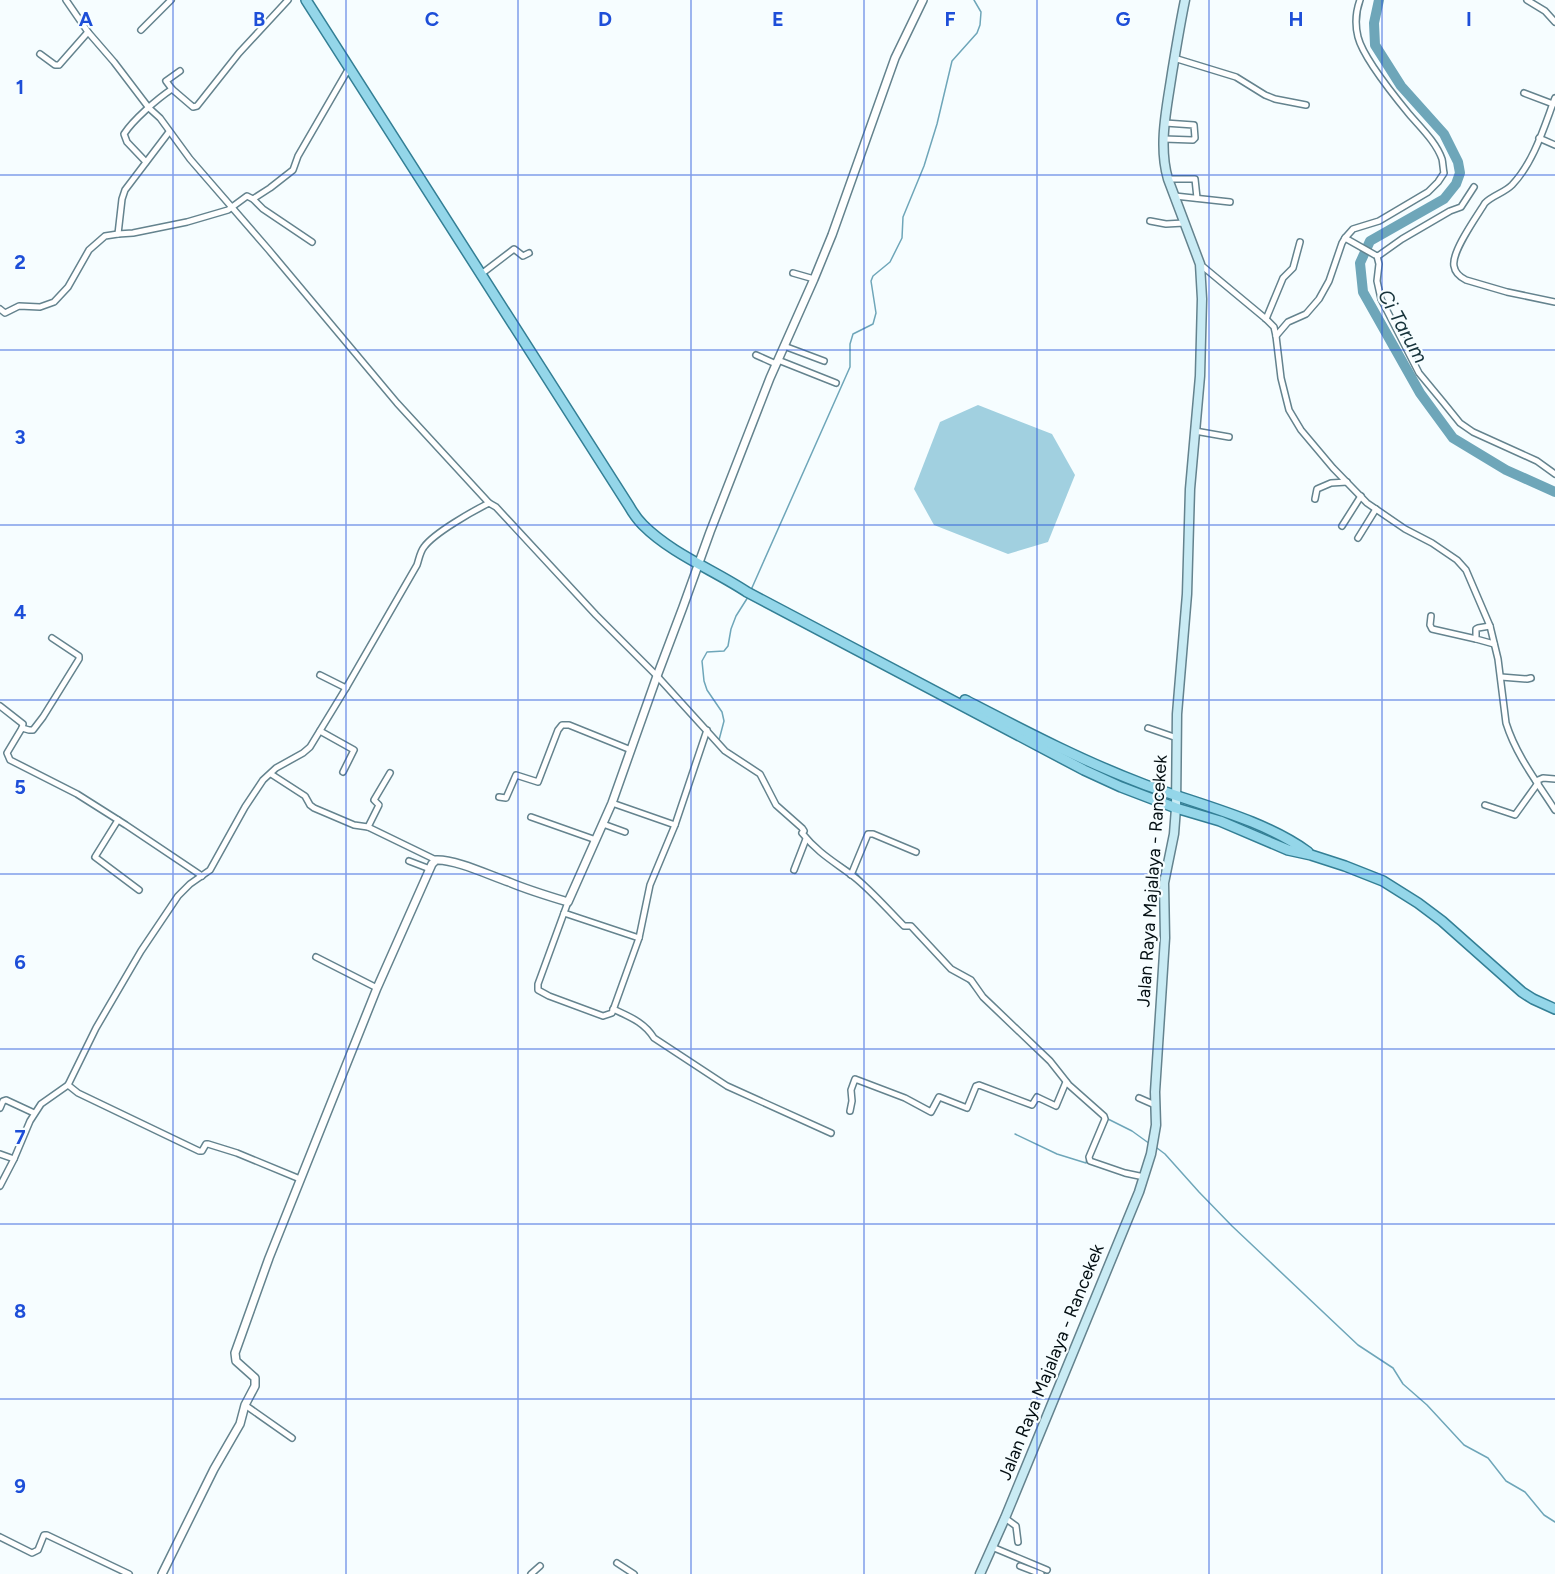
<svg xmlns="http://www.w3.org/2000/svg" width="1555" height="1574" font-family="Figtree,sans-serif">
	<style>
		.green { fill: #a1d0e0 }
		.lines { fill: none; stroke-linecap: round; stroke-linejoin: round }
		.stream { stroke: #6ea6b9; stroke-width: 1.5 }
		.river { stroke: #6ea6b9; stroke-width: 10 }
		.minor-casing { stroke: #64838e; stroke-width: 8 }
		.tertiary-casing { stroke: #64838e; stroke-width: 10 }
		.secondary-casing { stroke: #64838e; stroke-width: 11 }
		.primary-casing { stroke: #337f95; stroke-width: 12 }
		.minor { stroke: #fff; stroke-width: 5 }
		.tertiary { stroke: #fff; stroke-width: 7 }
		.secondary { stroke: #c9ebf4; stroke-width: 8 }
		.primary { stroke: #94d6e9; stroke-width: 9 }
		.grid { fill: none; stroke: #1d4ed8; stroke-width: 1.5; stroke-opacity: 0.55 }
		.labels { text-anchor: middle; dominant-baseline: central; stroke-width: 4.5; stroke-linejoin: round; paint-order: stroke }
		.street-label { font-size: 18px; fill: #040f13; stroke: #f6fdff }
		.water-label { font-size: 20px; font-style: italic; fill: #15323a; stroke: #f6fdff }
		.grid-label { font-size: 20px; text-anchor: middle; font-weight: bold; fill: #1d4ed8; stroke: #f6fdff; stroke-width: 4.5; stroke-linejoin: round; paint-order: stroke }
	</style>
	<rect width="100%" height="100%" fill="#f6fdff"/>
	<path class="green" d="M 978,405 L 1052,434 L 1075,475 L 1048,542 L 1008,554 L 934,525 L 914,489 L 940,422 Z"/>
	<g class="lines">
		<g class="stream">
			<path d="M 751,590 L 850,367 L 850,344 L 853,334 L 873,324 L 876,313 L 871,281 L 873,276 L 890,262 L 902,238 L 903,217 L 924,166 L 937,124 L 952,61 L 977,33 L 980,25 L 981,12 L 974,0"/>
			<path d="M 719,740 L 724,721 L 722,712 L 707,690 L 704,681 L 702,661 L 707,652 L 724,651 L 728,646 L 731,629 L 736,616 L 748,597"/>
			<path d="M 838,862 L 857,874 L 867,885"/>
			<path d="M 910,929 L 919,939"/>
			<path d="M 939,960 L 948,969"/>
			<path d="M 967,981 L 974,989"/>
			<path d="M 1108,1119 L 1132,1131 L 1150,1144"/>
			<path d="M 1015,1134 L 1057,1154 L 1086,1163 L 1087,1159"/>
			<path d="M 1157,1148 L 1165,1154 L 1199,1192 L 1232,1226 L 1358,1345 L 1393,1368 L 1403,1384 L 1427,1405 L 1464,1445 L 1488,1458 L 1506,1481 L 1525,1492 L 1544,1515 L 1555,1522"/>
		</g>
		<path class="river" d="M 1379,0 L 1374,23 L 1375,45 L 1401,86 L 1444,134 L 1458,162 L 1460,173 L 1456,184 L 1444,199 L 1370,241 L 1360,263 L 1363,292 L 1420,393 L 1453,438 L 1506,470 L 1555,492"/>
		<g class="minor-casing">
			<g id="minor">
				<path d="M 66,0 L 88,32 L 114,62 L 149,108 L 160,118 L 190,159 L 268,249 L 397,403 L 489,503"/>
				<path d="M 1360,0 C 1356,11 1355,25 1358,37 C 1363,57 1395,97 1409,114 C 1421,128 1436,142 1442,159 C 1443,163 1443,169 1444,173 L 1438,182 L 1428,192 L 1379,221 L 1353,229 L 1345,238 L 1375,255 L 1378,256 L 1402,239 L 1450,211 L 1461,207 L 1474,187"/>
				<path d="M 1527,0 L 1545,11 L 1555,22"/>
				<path d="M 141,30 L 171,0"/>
				<path d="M 40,54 L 55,65 L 59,65 L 88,32"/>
				<path d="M 1174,58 L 1236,77 L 1265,95 L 1275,99 L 1306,105"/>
				<path d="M 172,89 L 193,107 L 197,106 L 239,53 L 288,0"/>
				<path d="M 1524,93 L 1553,104"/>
				<path d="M 1555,98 C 1544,127 1534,162 1512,185 C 1504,193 1493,195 1485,203 C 1477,216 1451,252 1454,266 C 1455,273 1460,277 1466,280 L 1507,292 L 1555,302"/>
				<path d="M 1539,138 L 1555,145"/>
				<path d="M 1164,139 L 1193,140 L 1195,138 L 1194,125 L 1165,123"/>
				<path d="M 146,162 L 127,142 L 124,134 C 133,120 157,99 172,89 L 166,81 L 180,71"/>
				<path d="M 1168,179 L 1195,179 L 1197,198"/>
				<path d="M 1175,196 L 1230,202"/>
				<path d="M 253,199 L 263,209 L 312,242"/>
				<path d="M 1150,221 L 1166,224 L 1184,223"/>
				<path d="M 118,234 L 122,199 L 125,190 L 169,132"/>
				<path d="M 1377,256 L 1379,264 L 1377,281 L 1381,299 L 1419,373 L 1443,402 L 1460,423 L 1473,432 L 1537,461 L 1555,474"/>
				<path d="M 1201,265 L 1266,319 L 1274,327 L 1276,336 L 1281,378 L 1289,410 L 1301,430 L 1333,468 L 1367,503 L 1405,529 L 1432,543 L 1457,560 L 1466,570 L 1490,626 L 1498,659 L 1506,723 C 1516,755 1537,782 1555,810"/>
				<path d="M 793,273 L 814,279"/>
				<path d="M 480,275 L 514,249 L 523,256 L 529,253"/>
				<path d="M 0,309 L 5,313 L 19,306 L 40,307 L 54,302 L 68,287 L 89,250 L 105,236 L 118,234 L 133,233 L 187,222 L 228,210 L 247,196 L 253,199 L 270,188 L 293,170 L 298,156 L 349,68"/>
				<path d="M 1266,319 L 1283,278 L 1293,268 L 1300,242"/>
				<path d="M 1276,336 L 1288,322 L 1306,314 L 1319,299 L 1329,281 L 1342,243 L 1345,238"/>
				<path d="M 784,346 L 824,361"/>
				<path d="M 756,355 L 776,364"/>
				<path d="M 778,360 L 836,383"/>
				<path d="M 1195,431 L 1229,437"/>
				<path d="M 1315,499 L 1317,489 L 1331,483 L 1347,482"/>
				<path d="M 1342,526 L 1361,496"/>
				<path d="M 1358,538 L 1376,509"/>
				<path d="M 1431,616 L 1430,625 L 1432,629 L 1476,639"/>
				<path d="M 1490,626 L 1478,628 L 1476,629 L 1476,639 L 1494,644"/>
				<path d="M 320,675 L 346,688"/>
				<path d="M 1501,677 L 1527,679 L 1531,678"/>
				<path d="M 0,706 L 23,724 L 22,728 L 7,753 L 10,760 L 77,794 L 126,825 L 202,876"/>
				<path d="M 22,728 L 29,730 L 33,730 L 43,717 L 79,659 L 79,656 L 52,638"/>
				<path d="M 1148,728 L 1177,738"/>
				<path d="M 320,731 L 354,750 L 343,772"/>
				<path d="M 271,774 L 305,796 L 310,805 L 314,808 L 354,825 L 368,827 L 436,860"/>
				<path d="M 1536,781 L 1543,778 L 1555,779"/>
				<path d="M 499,797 L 506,798 L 516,775 L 538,782 L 558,730 L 562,725 L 569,725 L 631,750"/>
				<path d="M 612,803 L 675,825"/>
				<path d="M 1485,805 L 1515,815 L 1538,783"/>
				<path d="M 531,817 L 596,840"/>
				<path d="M 118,820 L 95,857 L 139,890"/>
				<path d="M 603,824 L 625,832"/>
				<path d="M 368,827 L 379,805 L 374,800 L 390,773"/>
				<path d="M 409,861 L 430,869"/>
				<path d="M 794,870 L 806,839"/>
				<path d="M 851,875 L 868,834 L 873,834 L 916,852"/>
				<path d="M 568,902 L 538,984 L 538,990 L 549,996 L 603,1016 L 612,1013 L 639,938 L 650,885 L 675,825 L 707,730"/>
				<path d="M 564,913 L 639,938"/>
				<path d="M 316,957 L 377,988"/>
				<path d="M 613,1009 C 630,1017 644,1022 654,1038 L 727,1086 L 831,1133"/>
				<path d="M 68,1085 L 78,1093 L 199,1151 L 202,1151 L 206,1144 L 208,1144 L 237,1153 L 300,1179"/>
				<path d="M 1139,1098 L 1155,1105"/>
				<path d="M 0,1108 L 3,1101 L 6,1100 L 34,1113"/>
				<path d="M 850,1111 L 852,1101 L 851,1090 L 855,1079 L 905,1098 L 931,1112 L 939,1097 L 967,1108 L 976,1086 L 979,1085 L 1032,1105 L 1037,1097 L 1056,1106 L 1066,1082"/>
				<path d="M 0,1154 L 14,1159"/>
				<path d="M 0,1186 L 14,1159 L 30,1121 L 41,1104 L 68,1085 L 96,1028 L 141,951 L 178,896 L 190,884 L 210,870 L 245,807 L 263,780 L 276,768 L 303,753 L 310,747 L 346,688 L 417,565 C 419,559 420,552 424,547 C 434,533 473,511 489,503 L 496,507 L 596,615 L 657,676 L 725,751 L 760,774 L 776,805 L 802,828 L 804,831 L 802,833 C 818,853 833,861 853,876 C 871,890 888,910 904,926 L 911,926 L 951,969 L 971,980 L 983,997 L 1050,1061 L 1069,1085 L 1104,1116 L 1105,1119 L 1089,1157 L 1090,1161 L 1125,1173 L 1144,1177"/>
				<path d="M 245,1405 L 292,1438"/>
				<path d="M 1005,1518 L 1016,1526 L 1018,1542"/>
				<path d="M 0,1537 L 32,1553 L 38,1550 L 44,1535 L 47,1535 L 129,1574"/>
				<path d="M 992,1547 L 1047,1570"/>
				<path d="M 617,1563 L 634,1574"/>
				<path d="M 1020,1566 L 1041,1574"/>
				<path d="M 531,1574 L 540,1566"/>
			</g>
		</g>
		<g class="tertiary-casing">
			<path id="tertiary" d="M 162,1574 L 214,1469 L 240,1424 L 245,1405 L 255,1386 L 255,1378 L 236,1361 L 235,1353 L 269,1258 L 377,988 L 432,864 L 436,860 C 455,859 491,876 509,882 C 528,890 548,896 568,902 L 612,803 L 657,676 L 683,607 L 710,532 L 770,378 L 814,279 L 832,235 L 895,58 L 923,0"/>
		</g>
		<g class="secondary-casing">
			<path id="secondary" d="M 980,1574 L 1005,1518 L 1139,1192 L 1151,1154 L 1156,1125 L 1155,1092 L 1165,938 L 1164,883 L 1174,834 L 1176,808 L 1177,714 L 1187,594 L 1190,489 L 1200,376 L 1202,299 L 1200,264 L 1168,179 C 1158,145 1167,107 1172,73 C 1176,49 1180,24 1185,0"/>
		</g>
		<g class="primary-casing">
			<g id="primary">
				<path d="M 306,0 L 629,506 C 633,513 638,520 643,525 C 672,554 714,570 747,592 L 1084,770 L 1121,787 L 1176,808 L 1220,821 L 1288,850 L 1311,855 L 1345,866 L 1383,881 L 1418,903 L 1442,921 L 1522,992 L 1533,999 L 1555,1009"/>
				<path d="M 965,700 C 1023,730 1082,761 1143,784 C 1196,804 1263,819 1308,852"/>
			</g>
		</g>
		<use href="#minor" class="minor"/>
		<use href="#tertiary" class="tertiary"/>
		<use href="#secondary" class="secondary"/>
		<use href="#primary" class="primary"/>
	</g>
	<path class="grid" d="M 173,0 L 173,1574M 346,0 L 346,1574M 518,0 L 518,1574M 691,0 L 691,1574M 864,0 L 864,1574M 1037,0 L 1037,1574M 1209,0 L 1209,1574M 1382,0 L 1382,1574M 0,175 L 1555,175M 0,350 L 1555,350M 0,525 L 1555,525M 0,700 L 1555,700M 0,874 L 1555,874M 0,1049 L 1555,1049M 0,1224 L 1555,1224M 0,1399 L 1555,1399"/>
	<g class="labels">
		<g class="street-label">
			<text transform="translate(1152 881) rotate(-86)">Jalan Raya Majalaya - Rancekek</text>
			<text transform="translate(1051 1362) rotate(-68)">Jalan Raya Majalaya - Rancekek</text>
		</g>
		<g class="water-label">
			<text transform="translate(1403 326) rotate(61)">Ci Tarum</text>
		</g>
	</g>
	<g class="grid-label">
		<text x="86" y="26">A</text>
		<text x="259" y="26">B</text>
		<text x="432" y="26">C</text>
		<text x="605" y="26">D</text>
		<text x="778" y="26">E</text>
		<text x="950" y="26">F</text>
		<text x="1123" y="26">G</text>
		<text x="1296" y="26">H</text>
		<text x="1469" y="26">I</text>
		<text x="20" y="94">1</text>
		<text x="20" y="269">2</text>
		<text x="20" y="444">3</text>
		<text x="20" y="619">4</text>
		<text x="20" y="794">5</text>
		<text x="20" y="969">6</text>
		<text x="20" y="1144">7</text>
		<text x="20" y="1318">8</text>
		<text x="20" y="1493">9</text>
	</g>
</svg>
